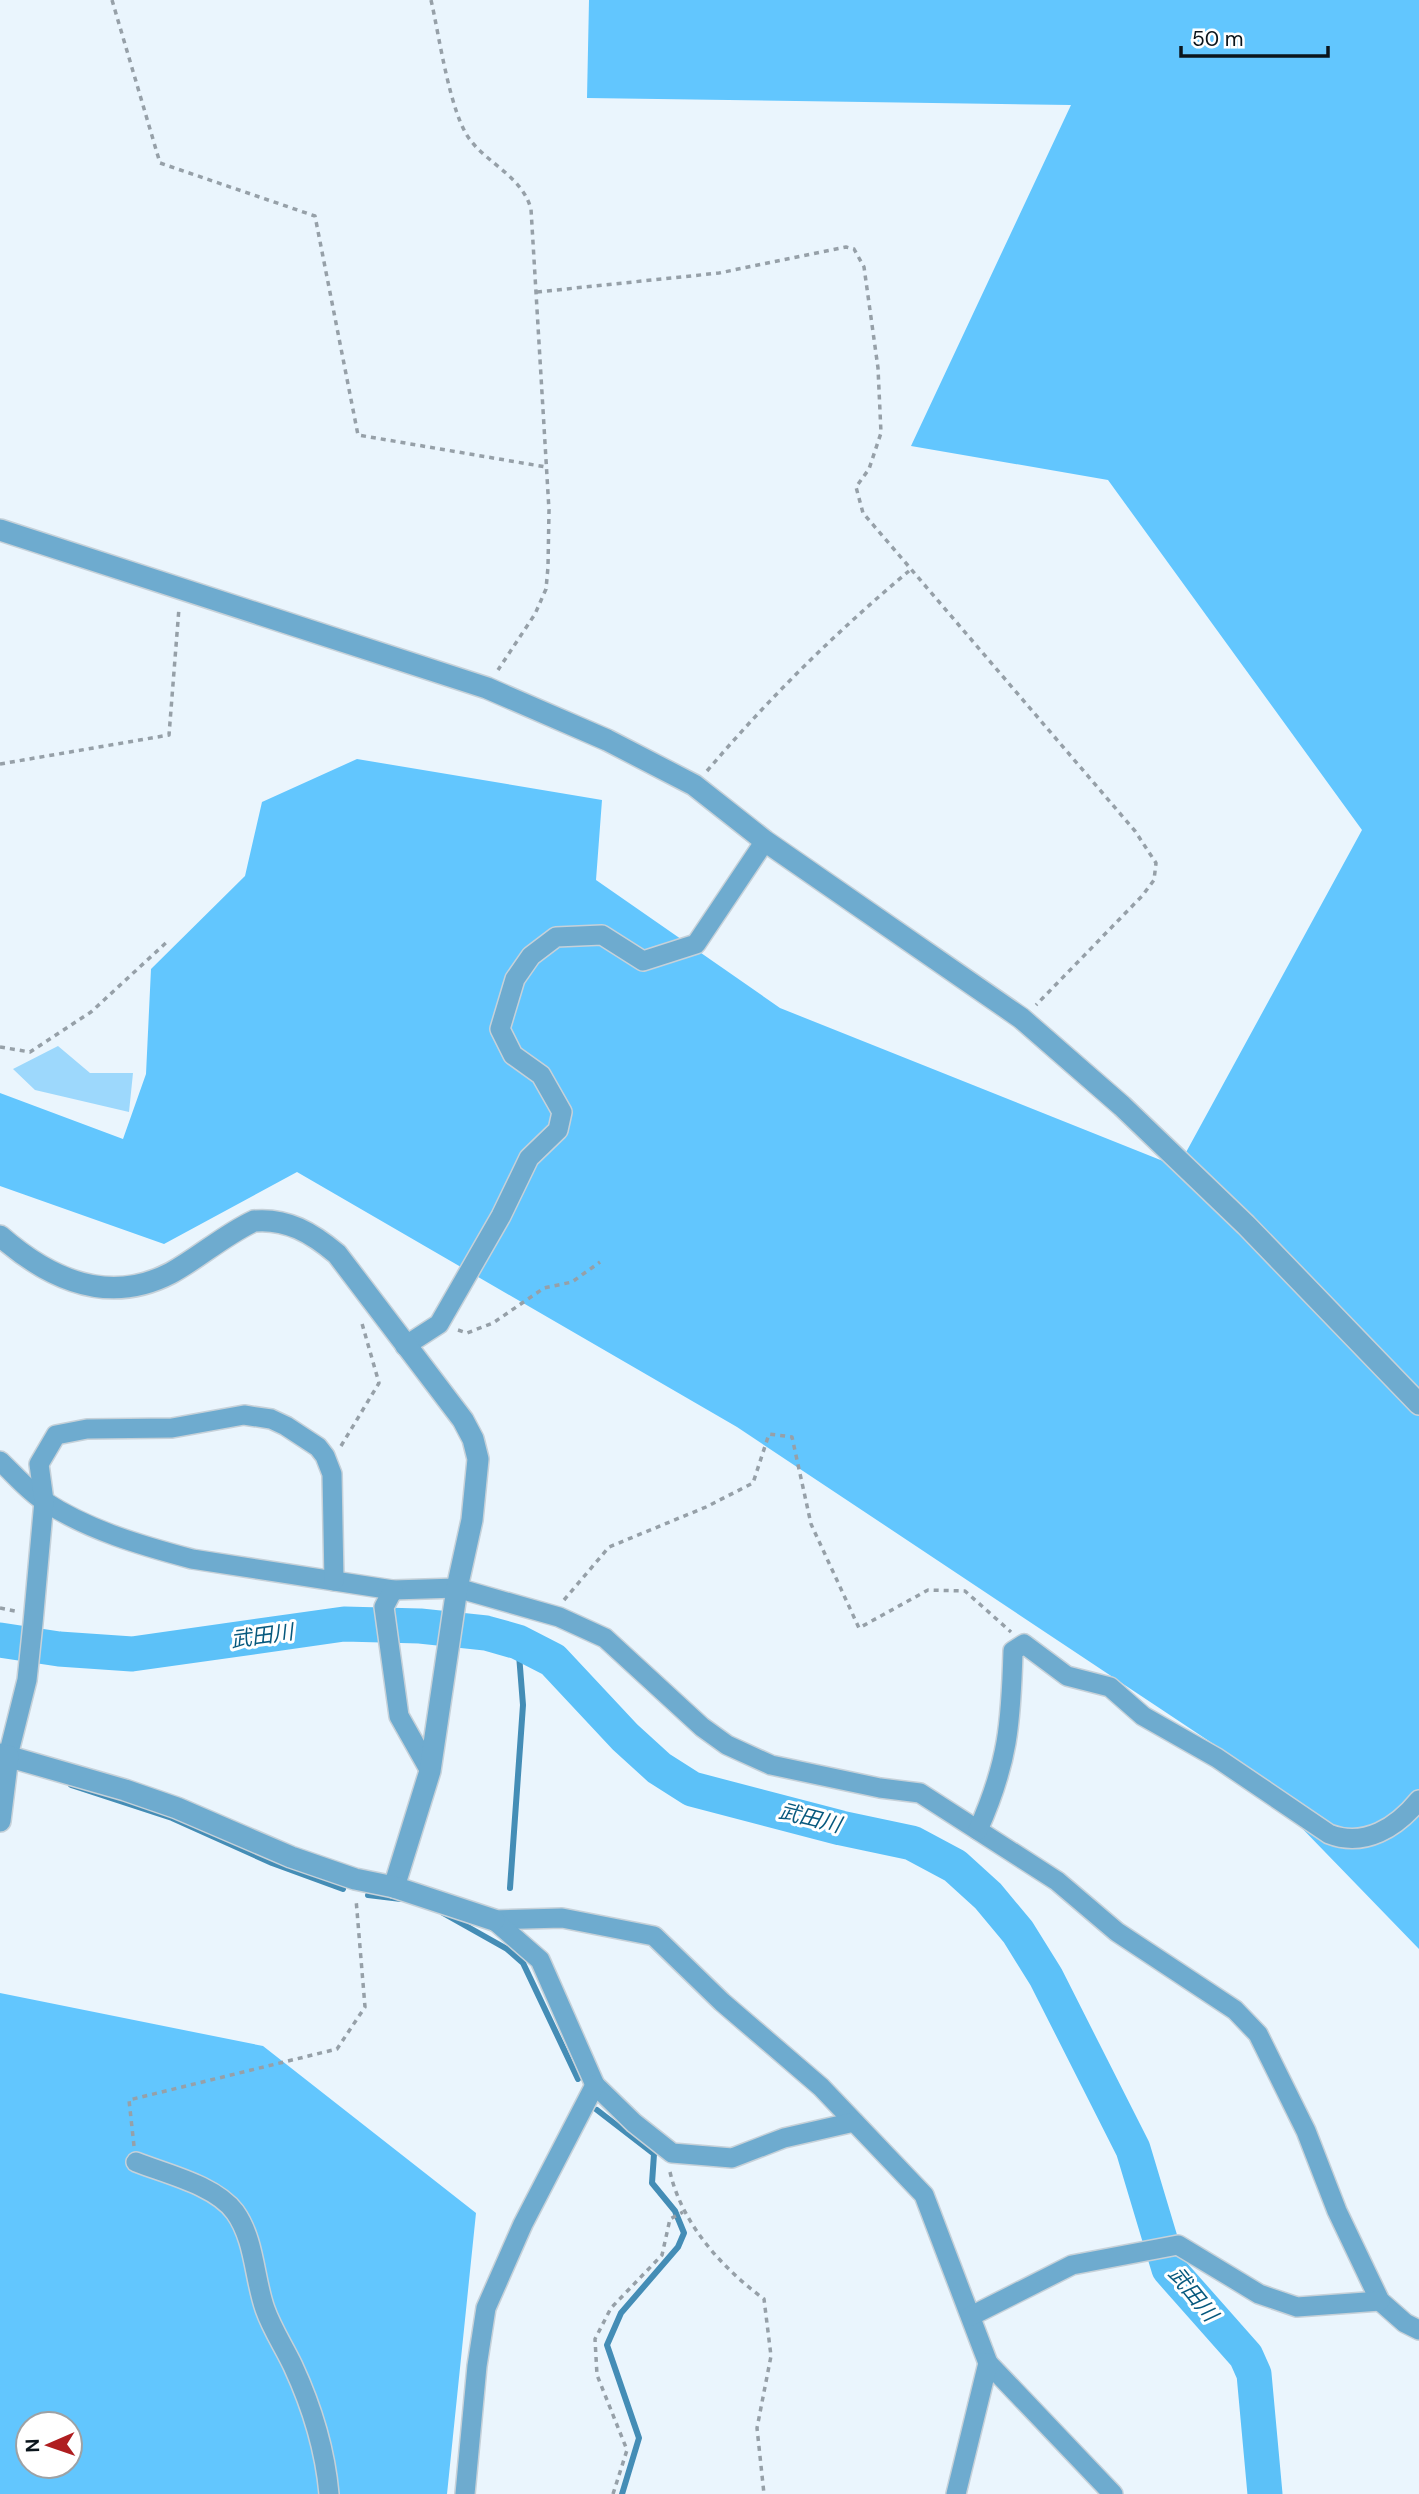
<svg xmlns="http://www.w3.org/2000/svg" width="1419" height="2494" font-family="'DM Sans','Noto Sans JP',sans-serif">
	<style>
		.green { fill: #9dd8fc }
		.forest { fill: #62c6fe; fill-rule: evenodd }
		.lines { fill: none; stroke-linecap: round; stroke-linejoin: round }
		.stream { stroke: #448db6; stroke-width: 6 }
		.river { stroke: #5cc1f8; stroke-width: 35 }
		.minor-casing { stroke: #c6d1d9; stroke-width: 22 }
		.tertiary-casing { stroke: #c6d1d9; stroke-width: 24 }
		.path { stroke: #96a0a8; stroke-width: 3.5; stroke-dasharray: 5 5; stroke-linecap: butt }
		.minor { stroke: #6eabcf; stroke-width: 19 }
		.tertiary { stroke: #6eabcf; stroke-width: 21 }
		.labels { text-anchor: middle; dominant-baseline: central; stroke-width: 6; stroke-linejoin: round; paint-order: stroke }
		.water-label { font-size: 21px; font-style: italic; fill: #07597e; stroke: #fff }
	</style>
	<rect width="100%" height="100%" fill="#eaf5fd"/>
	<path class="green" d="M 58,1046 L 90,1073 L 133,1073 L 129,1112 L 35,1090 L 13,1069 Z"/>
	<g class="forest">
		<path d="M 589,0 L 1419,0 L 1419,1949 L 1233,1757 L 737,1427 L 297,1172 L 164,1244 L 0,1186 L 0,1093 L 123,1139 L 146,1074 L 151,969 L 245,876 L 262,802 L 357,759 L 602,800 L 596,880 L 780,1008 L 1178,1167 L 1362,830 L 1108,480 L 911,446 L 1071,105 L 587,98 Z"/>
		<path d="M 0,1993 L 263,2046 L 476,2213 L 447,2494 L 0,2494 ZM 28,2424 L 70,2424 L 70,2466 L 28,2466 Z"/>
	</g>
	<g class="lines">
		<g class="stream">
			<path d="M 71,1785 L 172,1818 L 272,1863 L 343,1889"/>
			<path d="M 510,1888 L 523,1705 L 518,1642"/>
			<path d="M 368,1895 L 401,1899"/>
			<path d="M 443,1913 L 507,1949 L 523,1963 L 578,2079"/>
			<path d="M 597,2110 L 654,2154 L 652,2183 L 675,2211 L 684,2233 L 678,2247 L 621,2313 L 607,2345 L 639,2438 L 622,2494"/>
		</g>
		<path class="river" d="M 0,1640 L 59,1649 L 132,1654 L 344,1624 L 420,1626 L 486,1633 L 518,1642 L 553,1660 L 625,1737 L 659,1768 L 692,1789 L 841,1828 L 912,1843 L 955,1866 L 988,1896 L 1018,1932 L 1046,1977 L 1133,2149 L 1169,2269 L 1246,2356 L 1254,2374 L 1265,2494"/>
		<g class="minor-casing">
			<g id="minor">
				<path d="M 405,1346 L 439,1324 L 501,1216 L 529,1158 L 558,1130 L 562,1112 L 541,1075 L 513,1055 L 500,1029 L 515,979 L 531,956 L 556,937 L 602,935 L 643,961 L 696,944 L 765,841"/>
				<path d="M 0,1461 C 14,1474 28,1491 44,1501 C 87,1530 143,1546 192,1559 L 393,1590 L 457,1588 L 559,1617 L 605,1638 L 702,1727 L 727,1745 L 771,1765 L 880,1788 L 920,1793 L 1057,1881 L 1117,1932 L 1235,2010 L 1258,2034 L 1306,2131 L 1337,2211 L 1380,2301 L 1405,2323 L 1419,2330"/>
				<path d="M 393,1590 L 384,1607 L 399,1716 L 430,1771"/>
				<path d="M 8,1756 L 27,1680 L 33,1623 L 44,1501 L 39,1464 L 56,1435 L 87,1429 L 172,1428 L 244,1415 L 271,1419 L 286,1426 L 318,1447 L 325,1456 L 332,1474 L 334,1581"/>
				<path d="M 978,1830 C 1008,1763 1011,1724 1013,1651 L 1024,1644 L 1067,1676 L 1110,1687 L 1143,1716 L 1217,1758 L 1329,1834 C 1365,1848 1397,1827 1419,1800"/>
				<path d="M 494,1920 L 562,1918 L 654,1936 L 722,2002 L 821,2087 L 924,2195 L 988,2363 L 1113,2494"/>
				<path d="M 494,1920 L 540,1960 L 595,2085 L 634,2123 L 672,2153 L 732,2158 L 784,2138 L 854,2122"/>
				<path d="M 136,2162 C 166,2174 215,2185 235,2212 C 255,2240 254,2278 265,2309 C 272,2329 284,2347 293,2366 C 312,2407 325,2449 329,2494"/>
				<path d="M 971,2316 L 1072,2265 L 1178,2245 L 1259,2294 L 1297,2307 L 1380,2301"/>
				<path d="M 465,2494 L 477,2366 L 486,2308 L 523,2224 L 595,2085"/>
				<path d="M 956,2494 L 988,2363"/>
			</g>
		</g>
		<g class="tertiary-casing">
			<g id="tertiary">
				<path d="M 0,530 L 487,688 L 607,740 L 694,785 L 765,841 L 1021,1018 L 1122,1106 L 1246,1225 L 1419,1404"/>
				<path d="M 0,1236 C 49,1279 108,1306 171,1273 C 200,1257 224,1235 254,1221 C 287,1218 312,1233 337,1254 L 463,1420 L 473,1439 L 478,1459 L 472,1520 L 457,1588 L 430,1771 L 394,1887"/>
				<path d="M 0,1754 L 125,1790 L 177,1808 L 291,1857 L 355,1879 L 394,1887 L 494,1920"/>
				<path d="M 0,1821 L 8,1756"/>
			</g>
		</g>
		<g class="path">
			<path d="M 112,0 L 160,163 L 315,216 L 358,435 L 546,467"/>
			<path d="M 431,0 C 439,34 450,116 471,141 C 490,165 522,177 531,209 L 549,510 L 548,567 L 546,589 L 535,614 L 498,670"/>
			<path d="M 537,292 L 719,273 L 846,247 L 854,249 L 864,267 L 878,368 L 881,433 L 869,469 L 856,487 L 863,513 L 1135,831 L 1156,863 L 1154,880 L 1142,896 L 1036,1005"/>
			<path d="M 0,764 L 169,735 L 179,608"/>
			<path d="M 707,771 C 769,698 836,632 909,571"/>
			<path d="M 0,1047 L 30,1052 L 91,1012 L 169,940"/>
			<path d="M 458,1330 L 467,1333 L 493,1323 L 544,1288 L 572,1282 L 600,1262"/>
			<path d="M 341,1446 L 379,1383 L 361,1320"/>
			<path d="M 564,1600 L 609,1547 L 706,1507 L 753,1483 L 769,1434 L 792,1437 L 811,1524 L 859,1628 L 928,1590 L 965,1591 L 1011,1632"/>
			<path d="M 0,1608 L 15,1611"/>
			<path d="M 134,2146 L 129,2100 L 337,2049 L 365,2007 L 356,1899"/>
			<path d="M 670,2172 C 682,2224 722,2268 764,2299 L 771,2356 L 757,2428 L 764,2494"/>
			<path d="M 613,2494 L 627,2450 L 597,2375 L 595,2339 L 611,2308 L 662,2255 L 670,2219 L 683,2212"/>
		</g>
		<use href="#minor" class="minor"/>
		<use href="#tertiary" class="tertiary"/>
	</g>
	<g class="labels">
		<g class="water-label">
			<text transform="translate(262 1636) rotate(-8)">武田川</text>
			<text transform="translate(810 1818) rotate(14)">武田川</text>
			<text transform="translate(1193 2294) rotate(51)">武田川</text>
		</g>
	</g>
	<g transform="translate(49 2445) rotate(268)"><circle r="33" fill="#ffffff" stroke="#9da1a4" stroke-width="2"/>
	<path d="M0-5L12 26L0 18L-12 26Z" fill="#af1e20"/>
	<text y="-10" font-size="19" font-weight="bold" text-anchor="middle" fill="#0b151c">N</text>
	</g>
	<path d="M1181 46v10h147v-10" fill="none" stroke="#0b151c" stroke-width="3.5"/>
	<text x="1192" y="46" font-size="21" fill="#0b151c" stroke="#ffffff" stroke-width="5" paint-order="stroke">50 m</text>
</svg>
